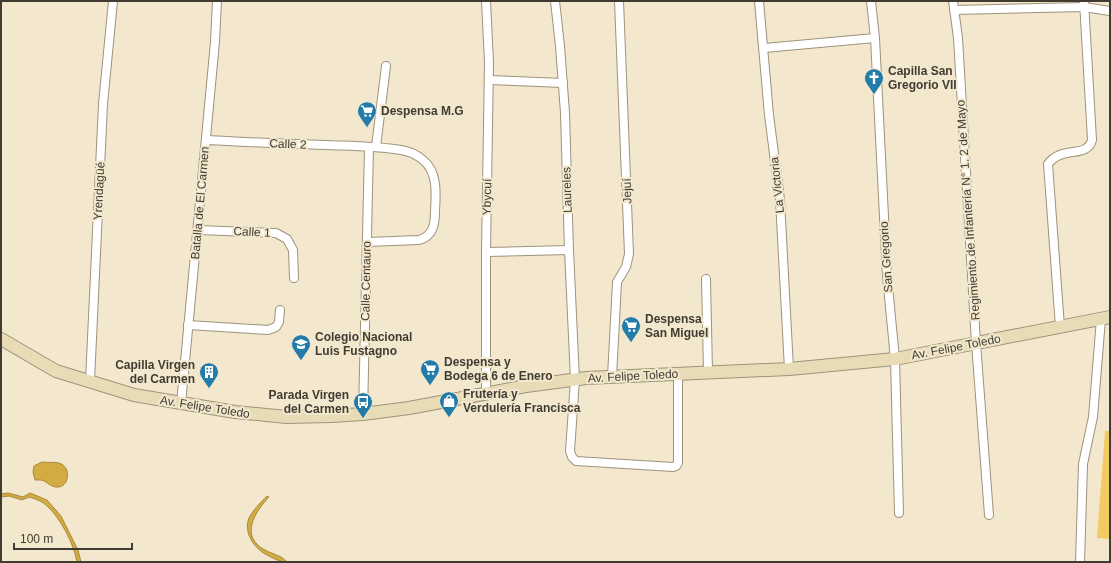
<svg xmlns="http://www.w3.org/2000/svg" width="1111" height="563" font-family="Helvetica,sans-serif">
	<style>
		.green { fill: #f3ca64 }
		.water { fill: #d3ab43; stroke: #a78a3e }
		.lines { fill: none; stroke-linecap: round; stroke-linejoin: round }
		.street-casing { stroke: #9d937b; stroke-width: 10 }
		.secondary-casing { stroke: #9d937b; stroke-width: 14 }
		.street { stroke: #fff; stroke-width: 8 }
		.secondary { stroke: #e8dcb7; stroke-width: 12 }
		.labels { text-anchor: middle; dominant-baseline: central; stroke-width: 4; stroke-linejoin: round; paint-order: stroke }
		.poi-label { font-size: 12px; font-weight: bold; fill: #413c32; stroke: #f3e8ce; text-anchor: start }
		.street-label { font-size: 12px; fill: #413c32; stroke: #f3e8ce }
	</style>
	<rect width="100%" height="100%" fill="#f3e8ce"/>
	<path class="green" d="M 1105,431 L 1110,431 L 1110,539 L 1097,538 Z"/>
	<g class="water">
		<path d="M 42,462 C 48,463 58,461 63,465 C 71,471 68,487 58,487 C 51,488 47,481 41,480 C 39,480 37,480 35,480 L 33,472 L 34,466 Z"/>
		<path d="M 8,493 L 23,497 L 30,493 L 47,500 L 61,516 L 78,550 L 81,562 L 77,562 C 74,544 60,517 46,505 C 42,501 35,499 29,497 L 22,500 L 9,496 L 1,497 L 1,494 Z"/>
		<path d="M 267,496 L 269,497 C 255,512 239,536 265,550 C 272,554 281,555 287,562 C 281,562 274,559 269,556 C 255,550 243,533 249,518 C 253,510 261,502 267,496 Z"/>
	</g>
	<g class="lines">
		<g class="street-casing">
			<g id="street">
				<path d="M 486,1 L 489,62 L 486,252 L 486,393"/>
				<path d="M 555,1 L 560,46 L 565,113 L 569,250 L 575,380 L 570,451 L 572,457 L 576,461 L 673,467 L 676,466 L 678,463 L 678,374"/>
				<path d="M 759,1 L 769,115 L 780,200 L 789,369"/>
				<path d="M 871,1 L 875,38 L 887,276 L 895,359 L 899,513"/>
				<path d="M 953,1 L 958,38 L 976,343 L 989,515"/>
				<path d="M 954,10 L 1084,7 L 1110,11"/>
				<path d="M 764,48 L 875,38"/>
				<path d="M 489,80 L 563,83"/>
				<path d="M 206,140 C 246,142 285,144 325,145 C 350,146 376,146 401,150 C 408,151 417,155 423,160 C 438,172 436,194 435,211 C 435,225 433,236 419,240 L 367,242"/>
				<path d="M 376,147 L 386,66"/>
				<path d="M 198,230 L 276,233 L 287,239 L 293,250 L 294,278"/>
				<path d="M 486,252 L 569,250"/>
				<path d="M 706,279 L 708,372"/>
				<path d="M 188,325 L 268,330 L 276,327 L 279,322 L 280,310"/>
				<path d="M 1060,327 L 1048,164 C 1062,145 1087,159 1092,140 L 1084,1"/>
				<path d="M 612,377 L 617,282 L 626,267 L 629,254 L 619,1"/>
				<path d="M 90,381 L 103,104 L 113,1"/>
				<path d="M 181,404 L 215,42 L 217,1"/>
				<path d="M 363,414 L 369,147"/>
				<path d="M 1080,562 L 1083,464 L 1093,417 L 1101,319"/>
			</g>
		</g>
		<g class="secondary-casing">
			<path id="secondary" d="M 1,339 L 56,371 L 134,395 L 235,412 L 287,417 L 331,416 L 363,414 L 409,408 L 526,386 L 586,378 L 789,369 L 895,359 L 1110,317"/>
		</g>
		<use href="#street" class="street"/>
		<use href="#secondary" class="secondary"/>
	</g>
	<defs>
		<g id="church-pin" transform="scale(1)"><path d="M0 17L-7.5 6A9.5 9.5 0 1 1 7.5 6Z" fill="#237baa" stroke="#f3e8ce"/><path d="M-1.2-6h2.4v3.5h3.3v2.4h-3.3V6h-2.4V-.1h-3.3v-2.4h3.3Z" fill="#fff"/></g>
		<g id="supermarket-pin" transform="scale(1)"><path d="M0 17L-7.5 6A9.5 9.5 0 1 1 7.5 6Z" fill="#237baa" stroke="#f3e8ce"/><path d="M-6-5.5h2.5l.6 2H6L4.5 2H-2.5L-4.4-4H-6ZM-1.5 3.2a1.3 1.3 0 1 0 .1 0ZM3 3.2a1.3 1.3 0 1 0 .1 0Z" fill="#fff"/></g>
		<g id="school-pin" transform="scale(1)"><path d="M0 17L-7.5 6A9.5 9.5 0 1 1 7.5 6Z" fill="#237baa" stroke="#f3e8ce"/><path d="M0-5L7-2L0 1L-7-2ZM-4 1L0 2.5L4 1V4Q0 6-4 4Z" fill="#fff"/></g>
		<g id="building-pin" transform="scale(1)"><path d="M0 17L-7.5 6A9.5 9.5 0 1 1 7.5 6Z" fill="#237baa" stroke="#f3e8ce"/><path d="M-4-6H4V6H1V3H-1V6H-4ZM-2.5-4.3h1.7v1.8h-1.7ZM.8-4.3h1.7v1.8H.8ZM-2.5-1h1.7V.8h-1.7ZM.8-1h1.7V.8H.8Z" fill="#fff"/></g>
		<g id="shop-pin" transform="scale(1)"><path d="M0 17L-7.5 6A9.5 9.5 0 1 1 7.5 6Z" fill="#237baa" stroke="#f3e8ce"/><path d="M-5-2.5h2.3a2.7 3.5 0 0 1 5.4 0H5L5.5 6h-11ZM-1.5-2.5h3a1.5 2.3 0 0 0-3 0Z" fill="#fff"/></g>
		<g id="bus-pin" transform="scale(1)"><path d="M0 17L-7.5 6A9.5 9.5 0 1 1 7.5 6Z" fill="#237baa" stroke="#f3e8ce"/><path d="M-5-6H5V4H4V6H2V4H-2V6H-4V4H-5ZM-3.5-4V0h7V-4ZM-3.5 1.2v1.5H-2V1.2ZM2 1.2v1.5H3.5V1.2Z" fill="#fff"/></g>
	</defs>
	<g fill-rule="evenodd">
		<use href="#church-pin" x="874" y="78"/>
		<use href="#supermarket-pin" x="367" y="111"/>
		<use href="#supermarket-pin" x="631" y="326"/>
		<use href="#school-pin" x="301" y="344"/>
		<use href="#supermarket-pin" x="430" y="369"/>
		<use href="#building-pin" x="209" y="372"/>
		<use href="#shop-pin" x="449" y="401"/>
		<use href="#bus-pin" x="363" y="402"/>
	</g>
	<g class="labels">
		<g class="poi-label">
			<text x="888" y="71">Capilla San<tspan x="888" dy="14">Gregorio VII</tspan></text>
			<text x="381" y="111">Despensa M.G</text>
			<text x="645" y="319">Despensa<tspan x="645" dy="14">San Miguel</tspan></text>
			<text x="315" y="337">Colegio Nacional<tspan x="315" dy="14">Luis Fustagno</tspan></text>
			<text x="444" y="362">Despensa y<tspan x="444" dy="14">Bodega 6 de Enero</tspan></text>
			<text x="195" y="365" text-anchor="end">Capilla Virgen<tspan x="195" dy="14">del Carmen</tspan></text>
			<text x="463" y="394">Frutería y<tspan x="463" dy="14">Verdulería Francisca</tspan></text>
			<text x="349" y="395" text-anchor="end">Parada Virgen<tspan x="349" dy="14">del Carmen</tspan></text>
		</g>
		<g class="street-label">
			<text transform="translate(288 144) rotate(2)">Calle 2</text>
			<text transform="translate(777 185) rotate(-96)">La Victoria</text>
			<text transform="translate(567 190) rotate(-92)">Laureles</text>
			<text transform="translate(99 191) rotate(-87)">Yrendagüé</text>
			<text transform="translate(627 191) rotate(-92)">Jejuí</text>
			<text transform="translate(487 197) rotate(-89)">Ybycuí</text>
			<text transform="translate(200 203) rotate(-85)">Batalla de El Carmen</text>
			<text transform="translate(968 210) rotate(-94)">Regimiento de Infantería N° 1. 2 de Mayo</text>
			<text transform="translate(252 232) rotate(3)">Calle 1</text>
			<text transform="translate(886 257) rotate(-94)">San Gregorio</text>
			<text transform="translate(366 281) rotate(-89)">Calle Centauro</text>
			<text transform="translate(956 347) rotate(-11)">Av. Felipe Toledo</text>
			<text transform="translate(633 376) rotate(-3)">Av. Felipe Toledo</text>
			<text transform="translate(205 407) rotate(9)">Av. Felipe Toledo</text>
		</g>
	</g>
	<rect width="1111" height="563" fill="none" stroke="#413c32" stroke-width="4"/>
	<path d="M14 543v6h118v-6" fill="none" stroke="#413c32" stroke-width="2"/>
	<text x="20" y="543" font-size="12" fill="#413c32" stroke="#f3e8ce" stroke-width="3" paint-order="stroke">100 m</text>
</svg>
